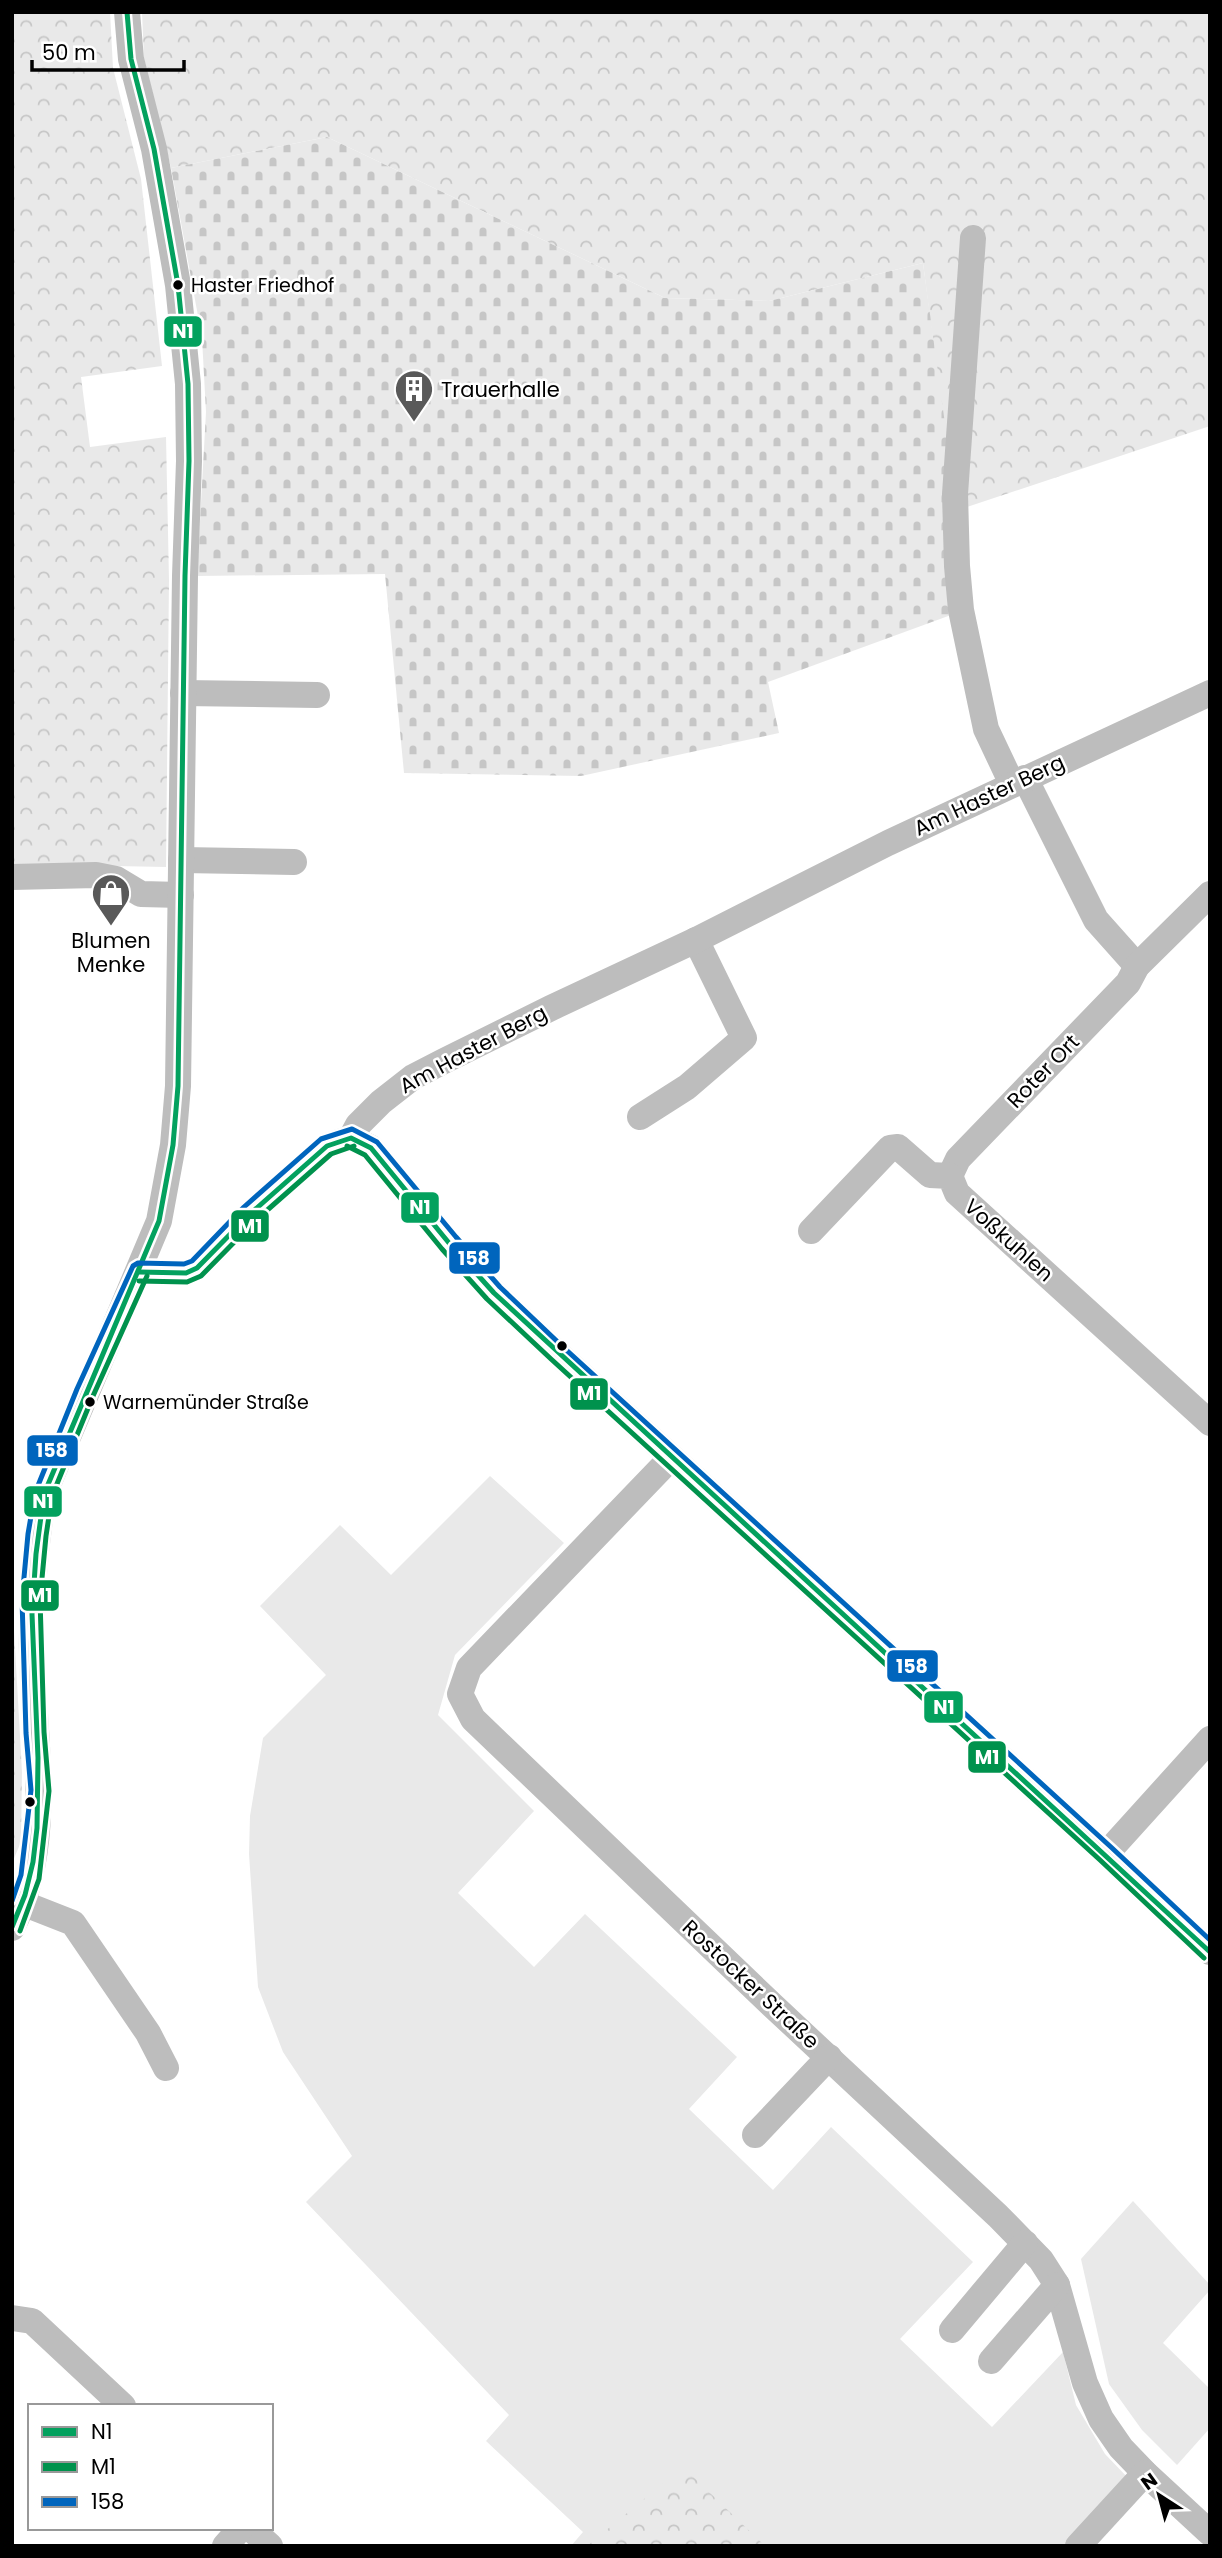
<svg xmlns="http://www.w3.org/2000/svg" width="1222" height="2558" font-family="Poppins,sans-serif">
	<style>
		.green { fill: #e9e9e9 }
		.forest { fill: url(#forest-crowns) }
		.cemetery { fill: url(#cemetery-stones) }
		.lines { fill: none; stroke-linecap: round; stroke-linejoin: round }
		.minor { stroke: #bdbdbd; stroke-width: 26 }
		.bus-1-casing { stroke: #fff; stroke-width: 10 }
		.bus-2-casing { stroke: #fff; stroke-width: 10 }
		.bus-3-casing { stroke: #fff; stroke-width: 10 }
		.bus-1 { stroke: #03a15e; stroke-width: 5 }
		.bus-2 { stroke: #00924d; stroke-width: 5 }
		.bus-3 { stroke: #0065bd; stroke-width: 5 }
		.bus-dot { fill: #000; stroke: #fff; stroke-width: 2.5 }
		.labels { text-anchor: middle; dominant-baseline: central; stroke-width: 5; stroke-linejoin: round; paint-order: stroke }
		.bus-label { font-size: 19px; fill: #000; stroke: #fff; text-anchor: start }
		.poi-label { font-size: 21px; fill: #000; stroke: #fff; text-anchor: start }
		.street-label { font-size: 21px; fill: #000; stroke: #fff }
		.line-badge { stroke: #fff; stroke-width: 2.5 }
		.badge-label { font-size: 19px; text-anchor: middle; font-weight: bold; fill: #fff }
	</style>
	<defs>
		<pattern id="forest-crowns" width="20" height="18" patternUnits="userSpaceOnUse" patternTransform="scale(1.75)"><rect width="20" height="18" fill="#e9e9e9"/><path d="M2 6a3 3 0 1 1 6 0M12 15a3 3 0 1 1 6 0" fill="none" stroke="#c6c6c6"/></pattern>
		<pattern id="cemetery-stones" width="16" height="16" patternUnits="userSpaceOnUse" patternTransform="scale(1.75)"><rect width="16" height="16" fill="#e9e9e9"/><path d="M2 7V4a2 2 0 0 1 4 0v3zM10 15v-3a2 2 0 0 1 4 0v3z" fill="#c6c6c6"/></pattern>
	</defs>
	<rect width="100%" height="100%" fill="#fff"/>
	<g class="green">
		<path d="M 490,1476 L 564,1543 L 455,1655 L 438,1715 L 534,1811 L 458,1893 L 534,1967 L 585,1914 L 737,2057 L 689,2109 L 773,2190 L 831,2127 L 973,2262 L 900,2339 L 992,2427 L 1063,2352 L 1076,2405 L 1105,2454 L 1130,2480 L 1068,2546 L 571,2546 L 583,2532 L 486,2441 L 509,2415 L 306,2202 L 352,2156 L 283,2052 L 258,1987 L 249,1854 L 250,1816 L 263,1738 L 326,1675 L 260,1606 L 340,1525 L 391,1575 Z"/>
		<path d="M 1133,2201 L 1210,2285 L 1210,2290 L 1163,2343 L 1210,2389 L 1210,2428 L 1177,2465 L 1142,2430 L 1109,2384 L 1081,2259 Z"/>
	</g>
	<g class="forest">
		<path d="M 12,12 L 110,12 L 113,68 L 141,179 L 162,366 L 81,377 L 90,447 L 166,437 L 169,580 L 166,867 L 12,864 Z"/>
		<path d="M 142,12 L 1210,12 L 1210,426 L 955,511 L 923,263 L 769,301 L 665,298 L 327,137 L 171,168 L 144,58 Z"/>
		<path d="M 12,1594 L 22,1772 L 21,1842 L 12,1863 Z"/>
		<path d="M 683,2467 L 765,2546 L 587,2546 Z"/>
	</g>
	<path class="cemetery" d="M 327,137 L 665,298 L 769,301 L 923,263 L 948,446 L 951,615 L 768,682 L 779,733 L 581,776 L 404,773 L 385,574 L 197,576 L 206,412 L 202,338 L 171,168 Z"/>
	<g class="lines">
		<g class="minor">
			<path d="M 973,238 L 955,494 L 957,566 L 961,610 L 986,729 L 1012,784"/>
			<path d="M 183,693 L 317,695"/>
			<path d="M 1025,778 L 1096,920 L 1137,966"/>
			<path d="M 181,860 L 294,862"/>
			<path d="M 12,877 L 96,875 L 116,879 L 141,894 L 181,895"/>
			<path d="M 640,1117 L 687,1087 L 744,1038 L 696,940"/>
			<path d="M 351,1138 L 371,1148 L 449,1243 L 494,1293 L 557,1353 L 1106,1854 L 1210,1952"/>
			<path d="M 950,1176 L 958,1159 L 1128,983 L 1137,966 L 1210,894"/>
			<path d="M 811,1231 L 890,1148 L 898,1147 L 930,1175 L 950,1176 L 957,1193 L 1210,1423"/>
			<path d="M 139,1272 L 186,1273 L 197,1268 L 250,1214 L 327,1146 L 351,1138 L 358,1125 L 381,1102 L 413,1077 L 444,1061 L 551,1008 L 696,940 L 888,843 L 1210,693"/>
			<path d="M 670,1459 L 469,1668 L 460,1694 L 473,1719 L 772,2005 L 998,2216 L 1041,2260 L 1057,2285 L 1085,2383 L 1101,2419 L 1121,2448 L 1145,2473 L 1210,2533"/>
			<path d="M 1106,1854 L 1210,1739"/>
			<path d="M 22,1903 L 73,1923 L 148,2033 L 166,2068"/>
			<path d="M 12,1928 C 54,1842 34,1745 32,1654 C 30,1600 35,1547 44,1494 L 159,1221 L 173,1145 L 178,1086 L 185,576 L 189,461 L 188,384 L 178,285 L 154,149 L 131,59 L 127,12"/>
			<path d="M 755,2135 L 829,2057"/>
			<path d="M 12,2318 L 32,2321 L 123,2406"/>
			<path d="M 952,2330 L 1025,2243"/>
			<path d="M 991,2361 L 1057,2285"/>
			<path d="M 250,2528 L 270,2546"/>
			<path d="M 225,2546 L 241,2528"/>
			<path d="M 1078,2546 L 1145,2473"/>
		</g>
		<g class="bus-1-casing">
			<g id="bus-1">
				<path d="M 139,1272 L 186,1273 L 197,1268 L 250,1214 L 327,1146 L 351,1138 L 371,1148 L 449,1243 L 494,1293 L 1210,1952"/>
				<path d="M 12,1927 L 25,1895 L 33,1862 L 37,1828 L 38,1758 L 32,1614 L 36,1554 L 44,1494 L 159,1221 L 173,1145 L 178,1086 L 185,576 L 189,461 L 188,384 L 178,285 L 154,149 L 131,59 L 127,12"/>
			</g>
		</g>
		<g class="bus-2-casing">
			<g id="bus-2">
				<path d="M 347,1146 L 365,1155 L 442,1249 L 487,1299 L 551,1359 L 1100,1860 L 1204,1958"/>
				<path d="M 139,1281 L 187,1282 L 201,1276 L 256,1220 L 331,1154 L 354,1146"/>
				<path d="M 20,1931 L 39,1879 L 49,1791 L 44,1732 L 40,1599 L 46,1536 L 52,1496 L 93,1396 L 147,1276"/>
			</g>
		</g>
		<g class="bus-3-casing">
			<path id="bus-3" d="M 12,1901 L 21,1875 L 31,1790 L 26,1733 L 22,1599 L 28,1534 L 35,1493 L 77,1389 L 133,1266 L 138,1263 L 184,1264 L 192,1261 L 244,1207 L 321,1139 L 352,1129 L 377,1142 L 456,1237 L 500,1287 L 563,1347 L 1112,1848 L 1210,1940"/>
		</g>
		<use href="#bus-1" class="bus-1"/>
		<use href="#bus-2" class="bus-2"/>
		<use href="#bus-3" class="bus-3"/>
	</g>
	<defs>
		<g id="building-pin" transform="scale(2.0125)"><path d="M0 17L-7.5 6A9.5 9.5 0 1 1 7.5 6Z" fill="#595959" stroke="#fff"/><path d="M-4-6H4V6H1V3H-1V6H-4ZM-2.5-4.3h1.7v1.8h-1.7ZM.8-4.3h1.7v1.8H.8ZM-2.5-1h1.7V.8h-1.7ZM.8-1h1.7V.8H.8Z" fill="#fff"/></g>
		<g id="shop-pin" transform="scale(2.0125)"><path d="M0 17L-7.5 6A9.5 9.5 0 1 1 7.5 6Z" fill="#595959" stroke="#fff"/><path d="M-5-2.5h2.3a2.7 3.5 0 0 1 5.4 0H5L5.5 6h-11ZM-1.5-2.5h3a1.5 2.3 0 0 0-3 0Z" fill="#fff"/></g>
	</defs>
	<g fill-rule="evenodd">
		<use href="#building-pin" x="414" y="389"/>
		<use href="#shop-pin" x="111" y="893"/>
	</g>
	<g class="bus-dot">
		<circle cx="178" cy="285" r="6"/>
		<circle cx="562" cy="1346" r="6"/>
		<circle cx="90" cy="1402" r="6"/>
		<circle cx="30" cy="1802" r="6"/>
	</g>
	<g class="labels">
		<g class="bus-label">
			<text x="191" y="285">Haster Friedhof</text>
			<text x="103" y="1402">Warnemünder Straße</text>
		</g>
		<g class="poi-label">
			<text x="441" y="389">Trauerhalle</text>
			<text x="111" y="940" text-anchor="middle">Blumen<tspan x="111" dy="24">Menke</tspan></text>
		</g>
		<g class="street-label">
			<text transform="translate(989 795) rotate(-25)">Am Haster Berg</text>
			<text transform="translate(473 1049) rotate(-28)">Am Haster Berg</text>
			<text transform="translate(1043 1071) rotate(-46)">Roter Ort</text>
			<text transform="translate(1009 1240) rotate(42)">Voßkuhlen</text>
			<text transform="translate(751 1984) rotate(43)">Rostocker Straße</text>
		</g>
	</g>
	<g class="line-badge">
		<rect x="163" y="315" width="40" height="33" rx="7" fill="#03a15e"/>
		<rect x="400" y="1191" width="40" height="33" rx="7" fill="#03a15e"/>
		<rect x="230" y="1209" width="40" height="34" rx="7" fill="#00924d"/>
		<rect x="448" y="1241" width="53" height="34" rx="7" fill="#0065bd"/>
		<rect x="569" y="1377" width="40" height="34" rx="7" fill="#00924d"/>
		<rect x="26" y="1434" width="53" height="33" rx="7" fill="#0065bd"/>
		<rect x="23" y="1485" width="40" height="33" rx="7" fill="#03a15e"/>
		<rect x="20" y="1579" width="40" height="33" rx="7" fill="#00924d"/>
		<rect x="886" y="1649" width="53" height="34" rx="7" fill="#0065bd"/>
		<rect x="923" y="1690" width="41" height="34" rx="7" fill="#03a15e"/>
		<rect x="967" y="1740" width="40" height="34" rx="7" fill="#00924d"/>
	</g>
	<g class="badge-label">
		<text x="183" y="338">N1</text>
		<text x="420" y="1214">N1</text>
		<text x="250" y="1233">M1</text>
		<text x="474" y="1265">158</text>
		<text x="589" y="1400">M1</text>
		<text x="52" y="1457">158</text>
		<text x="43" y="1508">N1</text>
		<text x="40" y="1602">M1</text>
		<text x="912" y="1673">158</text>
		<text x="944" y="1714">N1</text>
		<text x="987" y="1764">M1</text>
	</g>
	<rect width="1222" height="2558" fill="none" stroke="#000000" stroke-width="28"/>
	<rect x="28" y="2404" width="245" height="126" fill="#ffffff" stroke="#999999" stroke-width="2"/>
	<rect x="42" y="2427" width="35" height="10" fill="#03a15e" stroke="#999999" stroke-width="2"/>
	<text x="91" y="2439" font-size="21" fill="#000000">N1</text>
	<rect x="42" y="2462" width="35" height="10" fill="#00924d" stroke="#999999" stroke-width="2"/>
	<text x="91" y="2474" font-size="21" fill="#000000">M1</text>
	<rect x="42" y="2497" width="35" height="10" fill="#0065bd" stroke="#999999" stroke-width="2"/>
	<text x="91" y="2509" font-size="21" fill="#000000">158</text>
	<g transform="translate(1159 2495) rotate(324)" stroke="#ffffff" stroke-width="5" paint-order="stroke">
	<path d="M0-5L12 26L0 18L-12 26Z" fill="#000000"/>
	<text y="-10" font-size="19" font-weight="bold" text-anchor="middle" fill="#000000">N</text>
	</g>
	<path d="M32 60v10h152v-10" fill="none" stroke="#000000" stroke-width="3.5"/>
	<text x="42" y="60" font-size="21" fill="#000000" stroke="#ffffff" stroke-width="5" paint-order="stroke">50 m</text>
</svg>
